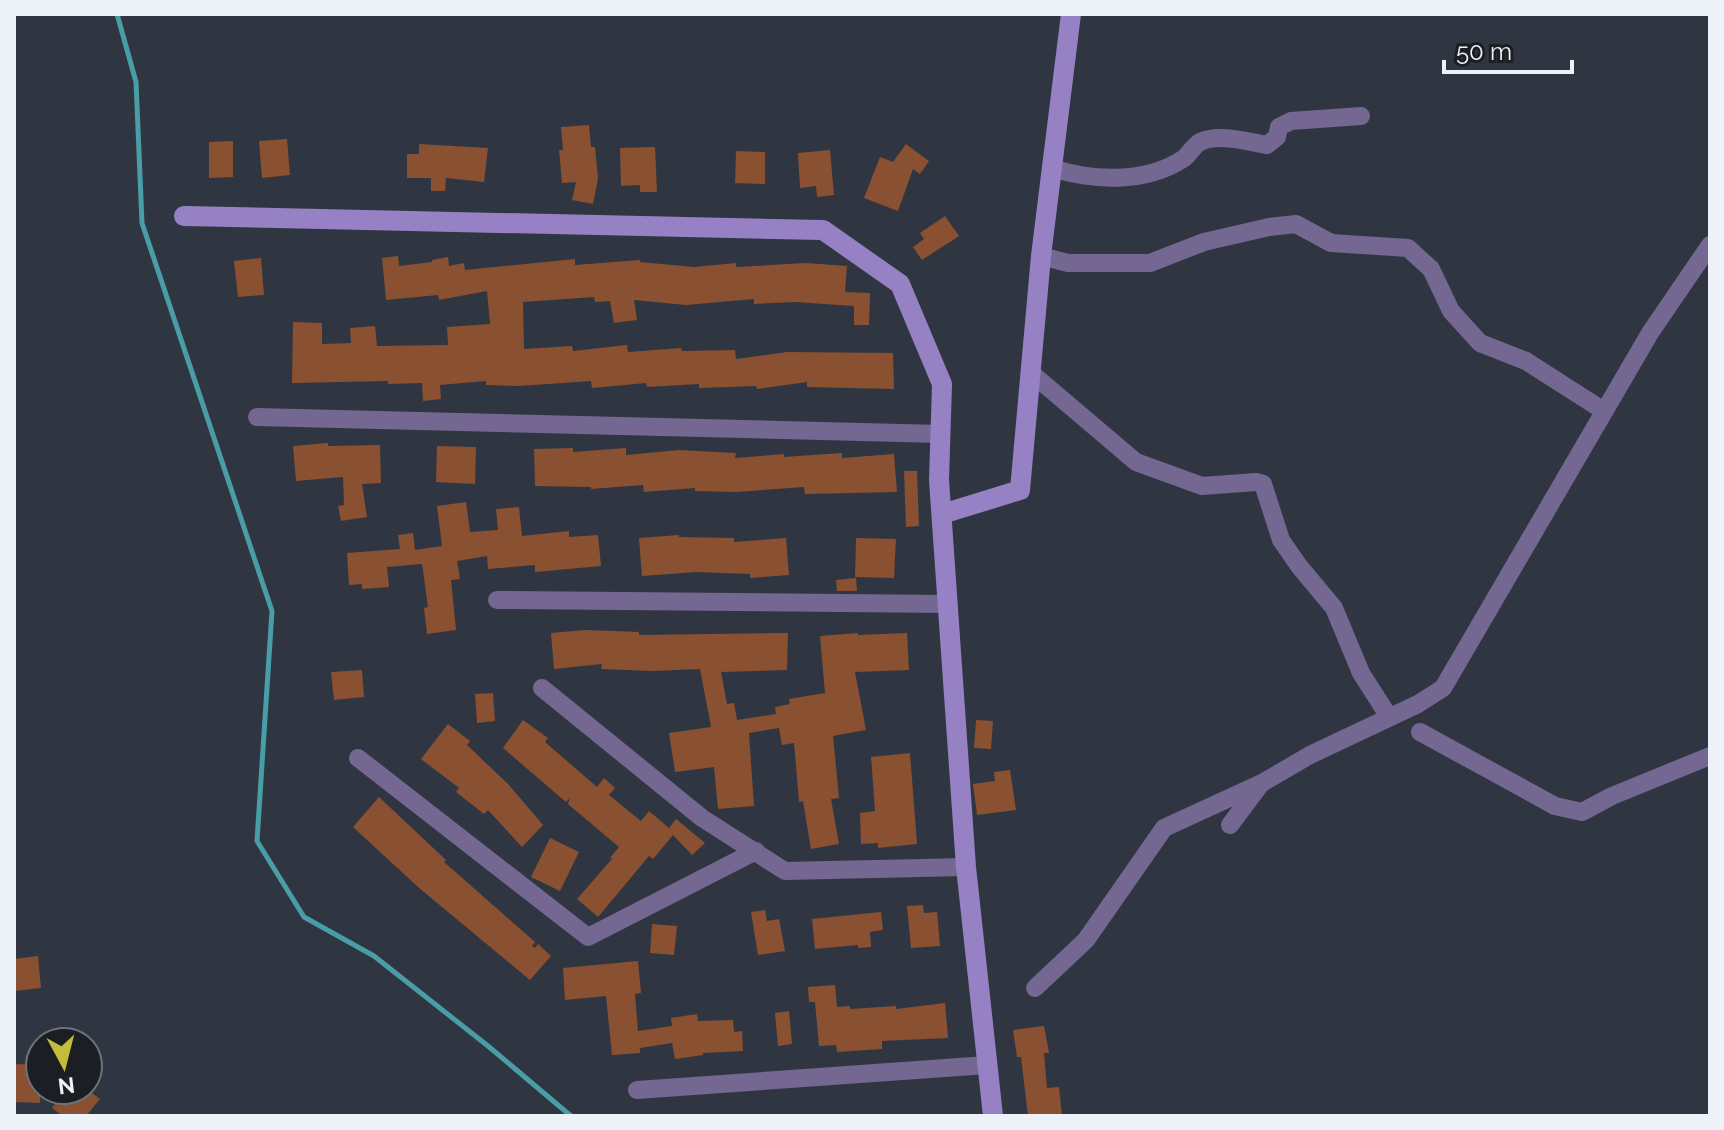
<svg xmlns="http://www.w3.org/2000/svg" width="1724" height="1130" font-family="Raleway,sans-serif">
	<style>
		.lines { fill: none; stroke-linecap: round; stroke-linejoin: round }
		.stream { stroke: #499da6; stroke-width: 5 }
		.building { fill: #895031 }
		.street { stroke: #746792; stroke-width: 18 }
		.secondary { stroke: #9781c5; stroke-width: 20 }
	</style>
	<rect width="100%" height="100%" fill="#303641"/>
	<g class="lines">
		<path class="stream" d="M 117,14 L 136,82 L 142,223 L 272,611 L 257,841 L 304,917 L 374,956 L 488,1046 L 571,1116"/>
	</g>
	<g class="building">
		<path d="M 589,125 L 591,147 L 595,147 L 598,179 L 593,204 L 572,200 L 576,182 L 562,183 L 559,150 L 563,150 L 561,127 Z"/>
		<path d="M 287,139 L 290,175 L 262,178 L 259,141 Z"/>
		<path d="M 233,141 L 233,177 L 209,178 L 209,142 Z"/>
		<path d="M 419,144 L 488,148 L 484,182 L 446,178 L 445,191 L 431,191 L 431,178 L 407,178 L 407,154 L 419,154 Z"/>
		<path d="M 906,144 L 929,161 L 920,174 L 913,169 L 898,211 L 864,198 L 880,157 L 893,162 Z"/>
		<path d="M 655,147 L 657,192 L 640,192 L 640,185 L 621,186 L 620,148 Z"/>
		<path d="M 830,150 L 834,195 L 817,197 L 816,186 L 800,188 L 798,153 Z"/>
		<path d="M 736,151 L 765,152 L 765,184 L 735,183 Z"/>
		<path d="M 945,216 L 959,236 L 922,260 L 913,247 L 924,239 L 920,233 Z"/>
		<path d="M 398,256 L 399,266 L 432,262 L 432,260 L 448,257 L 449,266 L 464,263 L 465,270 L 575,259 L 575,265 L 640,260 L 640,262 L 694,267 L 736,263 L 736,267 L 806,263 L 847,266 L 845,292 L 870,293 L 869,325 L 854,325 L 854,306 L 795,302 L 754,304 L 754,299 L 686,305 L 634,300 L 637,320 L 614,323 L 610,301 L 595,302 L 594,297 L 523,302 L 524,349 L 572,346 L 573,351 L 627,345 L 628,352 L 681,348 L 682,351 L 735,350 L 736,359 L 787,352 L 893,353 L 894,389 L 807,387 L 807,382 L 757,389 L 756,386 L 699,388 L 699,384 L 647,387 L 646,383 L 592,388 L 591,381 L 519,386 L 486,385 L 486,381 L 440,385 L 441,399 L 423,401 L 422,383 L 388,384 L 388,381 L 292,383 L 293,322 L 322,323 L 322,344 L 351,343 L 350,328 L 375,326 L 377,346 L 448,345 L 447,327 L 490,324 L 487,291 L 439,300 L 438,295 L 386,300 L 382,258 Z"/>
		<path d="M 261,258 L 264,295 L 238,297 L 234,261 Z"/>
		<path d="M 328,443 L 328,446 L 380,445 L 381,483 L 362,484 L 367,517 L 341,521 L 338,506 L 344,505 L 343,477 L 296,481 L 293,446 Z"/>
		<path d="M 437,446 L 476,447 L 475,484 L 436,482 Z"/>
		<path d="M 573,448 L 573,452 L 626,448 L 626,455 L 679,450 L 736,453 L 735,458 L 784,454 L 784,457 L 842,453 L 842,458 L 894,454 L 897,492 L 805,494 L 804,487 L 736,492 L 695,491 L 695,488 L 644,492 L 643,485 L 591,489 L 591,487 L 535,486 L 534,449 Z"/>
		<path d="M 904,471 L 917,471 L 919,526 L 906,527 Z"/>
		<path d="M 466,502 L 470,532 L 498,530 L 496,509 L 519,507 L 522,536 L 569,531 L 569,537 L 598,535 L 601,566 L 535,572 L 535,565 L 488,569 L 487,556 L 457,561 L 460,579 L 451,580 L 456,630 L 427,634 L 424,608 L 428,607 L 422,564 L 387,567 L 389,587 L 362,589 L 362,584 L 349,585 L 347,553 L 400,549 L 398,535 L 413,533 L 415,550 L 442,546 L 437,506 Z"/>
		<path d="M 679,535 L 679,537 L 734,538 L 734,542 L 786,538 L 789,575 L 750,578 L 750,574 L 696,572 L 642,576 L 639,538 Z"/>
		<path d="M 856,538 L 896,539 L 894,578 L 855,577 Z"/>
		<path d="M 856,578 L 857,591 L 837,591 L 836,580 Z"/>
		<path d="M 585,630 L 639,632 L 639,635 L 788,633 L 787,670 L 721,672 L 727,704 L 734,703 L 737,720 L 776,714 L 775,707 L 790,704 L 789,699 L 825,693 L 820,636 L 858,633 L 858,635 L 907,633 L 909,670 L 855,672 L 866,730 L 833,736 L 839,798 L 831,799 L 839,844 L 811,849 L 803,801 L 799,802 L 794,743 L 782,745 L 779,728 L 749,733 L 754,806 L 718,809 L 714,767 L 675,772 L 669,733 L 711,727 L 700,669 L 653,671 L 601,669 L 602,664 L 554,669 L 551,633 Z"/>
		<path d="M 362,670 L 364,697 L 334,700 L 331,672 Z"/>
		<path d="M 493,693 L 495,721 L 477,723 L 475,694 Z"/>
		<path d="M 523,720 L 548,738 L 545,742 L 597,787 L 604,778 L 615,788 L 609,795 L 641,821 L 649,811 L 669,828 L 676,819 L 705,843 L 692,855 L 673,835 L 653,859 L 649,856 L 598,917 L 577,899 L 612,859 L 610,858 L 619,847 L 568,804 L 570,798 L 566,802 L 503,748 Z"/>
		<path d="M 976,720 L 993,721 L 991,749 L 974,748 Z"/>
		<path d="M 448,724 L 470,741 L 467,745 L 508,784 L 543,825 L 522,847 L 488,810 L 484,814 L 456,792 L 459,788 L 421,759 Z"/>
		<path d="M 910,753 L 917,844 L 878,848 L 878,843 L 861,844 L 860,813 L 875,811 L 871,757 Z"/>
		<path d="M 1010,770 L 1016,810 L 977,815 L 973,784 L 995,781 L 994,772 Z"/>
		<path d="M 379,797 L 446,860 L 444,862 L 535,942 L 532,946 L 535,948 L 538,944 L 551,956 L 530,980 L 418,887 L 353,827 Z"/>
		<path d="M 550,838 L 579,852 L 560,891 L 531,877 Z"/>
		<path d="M 923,905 L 924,913 L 937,912 L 940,946 L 911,948 L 907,906 Z"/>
		<path d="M 765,910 L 767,921 L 779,919 L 785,951 L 758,955 L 751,912 Z"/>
		<path d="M 881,912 L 883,930 L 870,932 L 871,947 L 858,948 L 858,945 L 815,949 L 812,919 Z"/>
		<path d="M 652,924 L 677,926 L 674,955 L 650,953 Z"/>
		<path d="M 38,956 L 41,988 L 14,991 L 14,959 Z"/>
		<path d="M 638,961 L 641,993 L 635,994 L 638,1031 L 672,1026 L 671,1018 L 697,1014 L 698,1021 L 733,1020 L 734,1032 L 742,1031 L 743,1051 L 703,1053 L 703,1055 L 675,1059 L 672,1043 L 640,1048 L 640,1053 L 612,1055 L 606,996 L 565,1000 L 563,968 Z"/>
		<path d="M 835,985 L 837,1007 L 850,1006 L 850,1009 L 896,1006 L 896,1009 L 945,1003 L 948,1038 L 882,1041 L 882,1049 L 837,1052 L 836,1045 L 819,1046 L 815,1002 L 809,1002 L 808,987 Z"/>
		<path d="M 789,1011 L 792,1044 L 778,1046 L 775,1013 Z"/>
		<path d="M 1044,1026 L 1049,1053 L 1044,1053 L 1047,1088 L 1059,1087 L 1062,1116 L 1028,1116 L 1021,1057 L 1017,1057 L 1013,1030 Z"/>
		<path d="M 14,1064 L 40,1065 L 40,1103 L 14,1102 Z"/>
		<path d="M 66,1090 L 88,1090 L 100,1099 L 86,1116 L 63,1116 L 52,1108 Z"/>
	</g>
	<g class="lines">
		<g class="street">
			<path d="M 1052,168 C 1093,181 1144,184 1183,159 C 1189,155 1193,146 1200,142 C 1219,133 1248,142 1267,145 L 1277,137 L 1279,127 L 1291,121 L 1361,116"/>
			<path d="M 1041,256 L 1068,263 L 1150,263 L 1204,242 L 1269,227 L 1296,224 L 1331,243 L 1408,248 L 1431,269 L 1451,311 L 1480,343 L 1526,361 L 1604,411"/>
			<path d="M 1030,372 L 1136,462 L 1202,486 L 1256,482 L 1263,484 L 1281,540 L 1299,566 L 1334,608 L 1361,673 L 1389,717"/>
			<path d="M 257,417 L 941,434"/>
			<path d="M 497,600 L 948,604"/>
			<path d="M 542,688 L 702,818 L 785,871 L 966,867"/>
			<path d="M 1420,732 L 1555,806 L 1582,812 L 1612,796 L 1710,756"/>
			<path d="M 358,758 L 588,937 L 756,851"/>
			<path d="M 1230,825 L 1260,785"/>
			<path d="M 1035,988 L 1086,940 L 1164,828 L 1262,783 L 1310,755 L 1418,704 L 1443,688 L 1650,333 L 1710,245"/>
			<path d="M 637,1090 L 987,1065"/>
		</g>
		<g class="secondary">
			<path d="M 184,216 L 823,230 L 900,284 L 942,384 L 939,480 L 966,867 L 993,1116"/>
			<path d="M 942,514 L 1020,490 L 1041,256 L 1071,14"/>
		</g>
	</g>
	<rect width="1724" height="1130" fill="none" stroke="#edf1f8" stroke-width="32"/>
	<g transform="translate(64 1066) rotate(173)"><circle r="38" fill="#1b1e22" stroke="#6f7278" stroke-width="2"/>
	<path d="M0-6L14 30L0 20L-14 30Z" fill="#c4bc3e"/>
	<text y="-12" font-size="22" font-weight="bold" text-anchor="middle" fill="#edf1f8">N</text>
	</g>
	<path d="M1444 60v12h128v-12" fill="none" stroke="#edf1f8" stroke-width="4"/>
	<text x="1456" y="60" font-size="24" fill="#edf1f8" stroke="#1b1e22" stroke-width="6" paint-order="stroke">50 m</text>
</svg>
